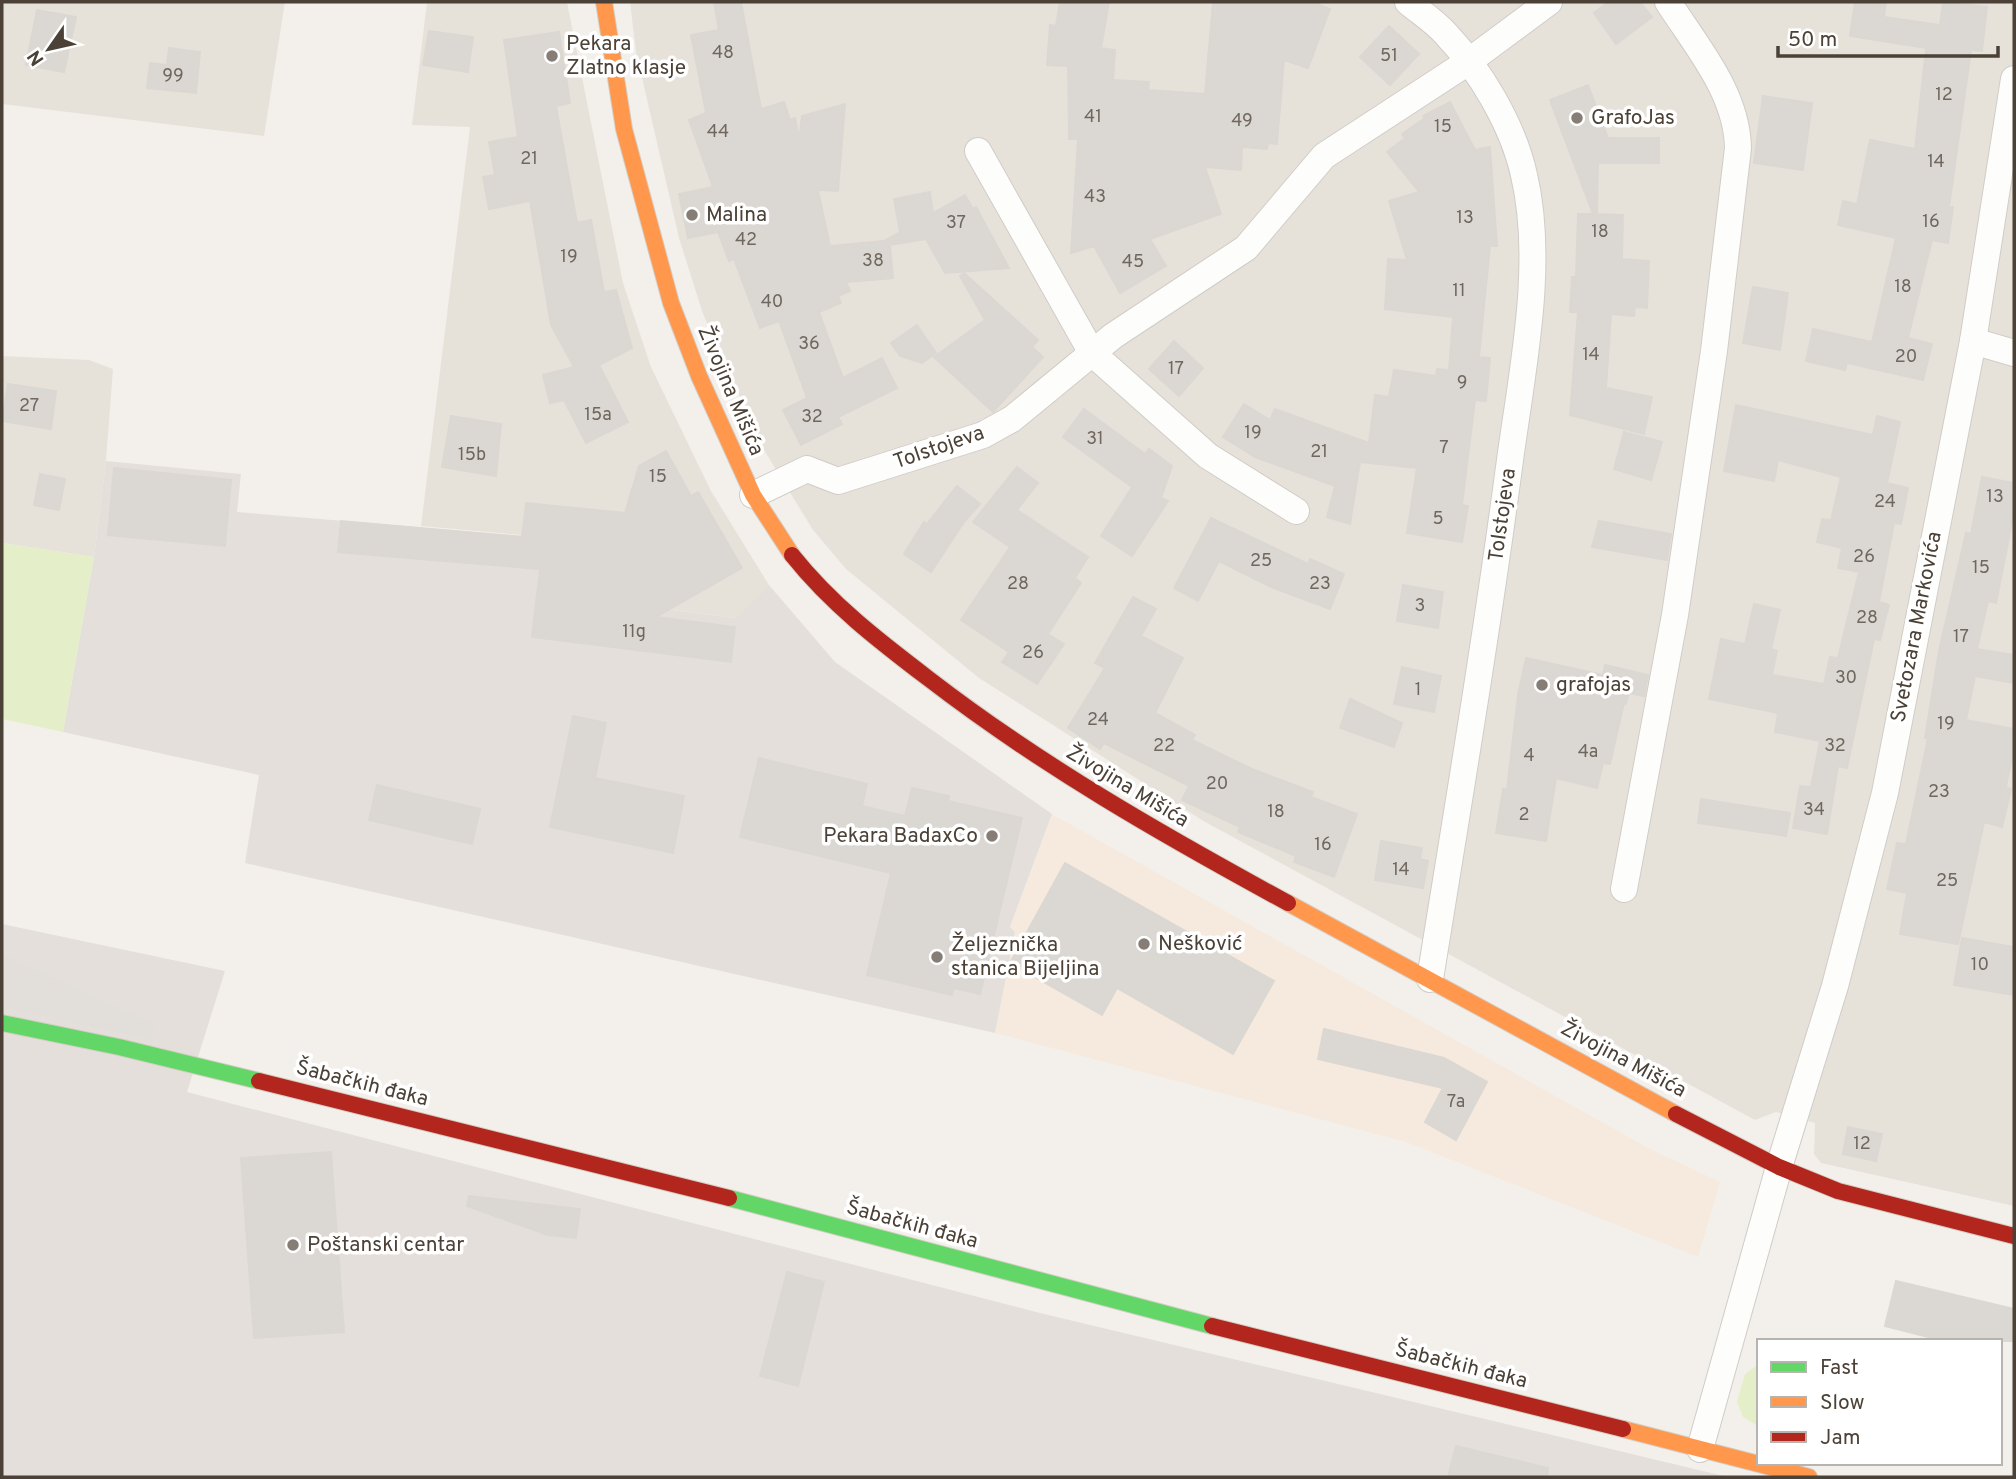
<svg xmlns="http://www.w3.org/2000/svg" width="2016" height="1479" font-family="Overpass,sans-serif">
	<style>
		.residential { fill: #e7e2d9 }
		.commercial { fill: #f6eade }
		.industrial { fill: #e4dfda }
		.green { fill: #e4efca }
		.parking { fill: #e2dfdb }
		.building { fill: #dbd7d2; stroke: #dbd7d2; stroke-width: 2 }
		.lines { fill: none; stroke-linecap: round; stroke-linejoin: round }
		.street-casing { stroke: #d0ccc8; stroke-width: 28 }
		.fast-casing { stroke: #d4cec4; stroke-width: 18 }
		.slow-casing { stroke: #d4cec4; stroke-width: 18 }
		.jam-casing { stroke: #d4cec4; stroke-width: 18 }
		.street { stroke: #fdfdfc; stroke-width: 26 }
		.fast { stroke: #63d668; stroke-width: 16 }
		.slow { stroke: #ff974d; stroke-width: 16 }
		.jam { stroke: #b3261e; stroke-width: 16 }
		.poi-dot { fill: #867e76; stroke: #fff; stroke-width: 2.5 }
		.labels { text-anchor: middle; dominant-baseline: central; stroke-width: 7; stroke-linejoin: round; paint-order: stroke }
		.number-label { font-size: 18px; fill: #70685f }
		.poi-label { font-size: 21px; fill: #4b4136; stroke: #fff; text-anchor: start }
		.street-label { font-size: 21px; fill: #4b4136; stroke: #fff }
	</style>
	<rect width="100%" height="100%" fill="#f3f0ec"/>
	<g class="residential">
		<path d="M 2,2 L 285,2 L 264,136 L 2,104 Z"/>
		<path d="M 427,2 L 567,2 L 623,283 L 651,367 L 711,491 L 769,585 L 737,618 L 604,602 L 610,543 L 421,526 L 470,127 L 412,125 Z"/>
		<path d="M 630,2 L 2014,2 L 2014,1206 L 1821,1163 L 1814,1154 L 1815,1123 L 1776,1112 L 1755,1120 L 1205,822 L 979,678 L 846,569 L 813,530 L 761,445 L 703,314 L 679,238 L 636,52 Z"/>
		<path d="M 2,356 L 89,360 L 113,369 L 106,461 L 94,557 L 2,543 Z"/>
	</g>
	<path class="commercial" d="M 1052,814 L 1650,1149 L 1720,1182 L 1698,1257 L 1406,1142 L 995,1033 L 1015,932 L 1010,928 Z"/>
	<g class="industrial">
		<path d="M 106,461 L 241,474 L 237,512 L 611,543 L 604,602 L 736,618 L 769,585 L 835,662 L 1052,814 L 1010,927 L 1015,932 L 995,1033 L 245,863 L 259,775 L 63,732 L 94,557 Z"/>
		<path d="M 2,924 L 225,971 L 187,1092 L 1040,1313 L 1728,1477 L 2,1477 Z"/>
	</g>
	<g class="green">
		<path d="M 2,543 L 94,557 L 63,732 L 2,719 Z"/>
		<path d="M 1759,1364 L 1759,1427 L 1743,1417 L 1737,1402 L 1745,1374 Z"/>
	</g>
	<path class="parking" d="M 2,954 L 154,1024 L 151,1040 L 2,1007 Z"/>
	<g class="building">
		<path d="M 714,2 L 741,2 L 761,109 L 784,102 L 790,120 L 795,118 L 799,139 L 802,116 L 845,104 L 838,191 L 818,190 L 830,246 L 884,241 L 900,232 L 894,199 L 930,192 L 933,213 L 965,195 L 973,209 L 976,207 L 1009,268 L 945,273 L 926,239 L 890,245 L 893,278 L 846,282 L 850,291 L 838,296 L 841,303 L 819,312 L 843,378 L 882,358 L 897,388 L 838,417 L 842,424 L 801,445 L 783,410 L 807,398 L 779,321 L 760,328 L 734,259 L 729,261 L 718,232 L 688,238 L 679,194 L 713,187 L 689,120 L 706,113 L 691,35 L 719,30 Z"/>
		<path d="M 1060,2 L 1109,2 L 1101,48 L 1115,50 L 1113,80 L 1149,82 L 1148,90 L 1205,94 L 1213,2 L 1312,2 L 1330,9 L 1308,68 L 1284,60 L 1277,144 L 1268,143 L 1267,149 L 1242,147 L 1241,170 L 1205,167 L 1221,214 L 1150,239 L 1166,266 L 1120,293 L 1094,246 L 1071,253 L 1078,139 L 1069,139 L 1068,66 L 1047,65 L 1050,25 L 1056,26 Z"/>
		<path d="M 1608,2 L 1640,2 L 1652,17 L 1616,44 L 1594,13 Z"/>
		<path d="M 1855,2 L 1886,2 L 1884,17 L 1940,25 L 1943,2 L 1987,7 L 1982,51 L 1971,50 L 1949,207 L 1953,207 L 1948,243 L 1932,240 L 1908,338 L 1932,344 L 1923,380 L 1847,363 L 1845,370 L 1806,361 L 1813,329 L 1872,342 L 1896,238 L 1838,225 L 1843,201 L 1857,204 L 1870,140 L 1915,149 L 1926,48 L 1850,36 Z"/>
		<path d="M 37,10 L 76,17 L 64,72 L 26,65 Z"/>
		<path d="M 1389,26 L 1419,54 L 1390,85 L 1360,57 Z"/>
		<path d="M 429,31 L 473,37 L 468,72 L 423,65 Z"/>
		<path d="M 559,32 L 570,103 L 556,106 L 577,223 L 591,220 L 604,292 L 616,290 L 632,348 L 599,365 L 628,422 L 586,443 L 564,400 L 550,403 L 543,375 L 574,367 L 551,325 L 530,201 L 489,209 L 483,177 L 495,175 L 489,142 L 518,137 L 504,40 Z"/>
		<path d="M 169,48 L 200,52 L 196,93 L 147,88 L 150,63 L 167,65 Z"/>
		<path d="M 1588,85 L 1608,138 L 1659,138 L 1659,163 L 1598,163 L 1597,214 L 1623,215 L 1622,259 L 1649,261 L 1647,308 L 1635,307 L 1634,316 L 1611,314 L 1606,388 L 1652,397 L 1644,434 L 1570,415 L 1578,312 L 1570,312 L 1572,277 L 1576,277 L 1578,214 L 1593,214 L 1550,100 Z"/>
		<path d="M 1763,96 L 1812,103 L 1803,170 L 1754,163 Z"/>
		<path d="M 1450,102 L 1475,150 L 1490,147 L 1497,246 L 1490,246 L 1479,357 L 1490,358 L 1486,401 L 1475,400 L 1462,505 L 1468,506 L 1462,542 L 1407,533 L 1417,468 L 1360,462 L 1350,524 L 1327,517 L 1335,486 L 1255,457 L 1223,437 L 1244,404 L 1270,420 L 1275,409 L 1369,443 L 1375,395 L 1389,397 L 1394,370 L 1436,376 L 1437,369 L 1449,370 L 1453,317 L 1385,309 L 1388,259 L 1407,260 L 1389,201 L 1419,192 L 1387,152 L 1405,138 L 1402,134 L 1425,118 L 1423,116 Z"/>
		<path d="M 964,273 L 1038,340 L 1032,347 L 1043,357 L 993,412 L 934,357 L 985,320 L 960,276 Z"/>
		<path d="M 1753,287 L 1788,293 L 1780,350 L 1743,343 Z"/>
		<path d="M 917,325 L 936,353 L 922,363 L 900,356 L 891,343 Z"/>
		<path d="M 1174,341 L 1203,368 L 1179,396 L 1149,369 Z"/>
		<path d="M 8,384 L 56,391 L 51,429 L 2,421 Z"/>
		<path d="M 1736,405 L 1873,435 L 1877,416 L 1900,422 L 1887,483 L 1908,488 L 1901,524 L 1894,523 L 1879,602 L 1889,605 L 1880,640 L 1874,639 L 1847,768 L 1838,766 L 1827,834 L 1793,828 L 1800,786 L 1811,787 L 1820,741 L 1775,732 L 1778,713 L 1709,699 L 1721,639 L 1745,644 L 1754,604 L 1780,610 L 1771,649 L 1777,651 L 1772,675 L 1824,684 L 1830,657 L 1838,658 L 1859,572 L 1838,568 L 1842,548 L 1817,542 L 1822,519 L 1831,520 L 1841,477 L 1778,460 L 1774,481 L 1724,471 Z"/>
		<path d="M 1084,409 L 1145,454 L 1149,449 L 1172,466 L 1161,498 L 1168,501 L 1132,556 L 1101,536 L 1132,487 L 1063,437 Z"/>
		<path d="M 451,416 L 501,424 L 496,476 L 442,467 Z"/>
		<path d="M 1624,432 L 1662,442 L 1651,480 L 1614,469 Z"/>
		<path d="M 666,451 L 691,496 L 698,492 L 742,568 L 656,617 L 735,627 L 731,662 L 532,637 L 540,569 L 338,552 L 341,521 L 522,537 L 526,503 L 625,513 L 639,466 Z"/>
		<path d="M 1017,467 L 1038,483 L 1017,510 L 1088,557 L 1075,578 L 1081,583 L 1048,634 L 1064,644 L 1037,684 L 1002,662 L 1009,652 L 961,620 L 1010,547 L 973,522 Z"/>
		<path d="M 114,468 L 231,480 L 225,546 L 108,535 Z"/>
		<path d="M 40,474 L 65,479 L 59,510 L 34,505 Z"/>
		<path d="M 1982,477 L 2014,483 L 2014,513 L 1996,603 L 1988,601 L 1977,649 L 2014,655 L 2014,683 L 1975,676 L 1966,720 L 2014,729 L 2014,747 L 2006,787 L 2011,789 L 2002,827 L 1984,822 L 1958,944 L 1900,934 L 1907,893 L 1887,889 L 1897,843 L 1906,844 L 1928,738 L 1925,738 L 1939,651 L 1966,533 L 1971,534 Z"/>
		<path d="M 957,486 L 980,504 L 964,522 L 931,572 L 904,554 L 924,522 L 927,524 Z"/>
		<path d="M 1211,518 L 1308,564 L 1310,559 L 1344,574 L 1330,609 L 1271,587 L 1219,561 L 1198,601 L 1174,588 Z"/>
		<path d="M 1599,521 L 1671,534 L 1667,560 L 1592,547 Z"/>
		<path d="M 1403,585 L 1443,592 L 1438,628 L 1397,621 Z"/>
		<path d="M 1133,597 L 1156,609 L 1141,636 L 1183,658 L 1155,713 L 1195,735 L 1192,740 L 1252,769 L 1313,792 L 1311,797 L 1357,814 L 1334,877 L 1294,862 L 1296,856 L 1238,832 L 1240,827 L 1182,800 L 1189,786 L 1104,743 L 1100,749 L 1068,728 L 1105,668 L 1095,663 Z"/>
		<path d="M 1526,658 L 1603,675 L 1605,665 L 1648,675 L 1644,696 L 1629,693 L 1626,704 L 1624,703 L 1610,764 L 1603,763 L 1597,788 L 1556,778 L 1546,841 L 1496,833 L 1503,789 L 1507,790 L 1518,695 Z"/>
		<path d="M 1402,667 L 1441,676 L 1434,712 L 1394,704 Z"/>
		<path d="M 1350,699 L 1402,723 L 1394,747 L 1340,728 Z"/>
		<path d="M 573,716 L 606,723 L 595,778 L 684,796 L 673,853 L 550,827 Z"/>
		<path d="M 759,758 L 867,784 L 862,806 L 905,816 L 912,788 L 949,796 L 948,801 L 1022,818 L 980,994 L 954,988 L 952,995 L 867,975 L 891,873 L 740,837 Z"/>
		<path d="M 377,785 L 480,809 L 472,844 L 369,820 Z"/>
		<path d="M 1701,799 L 1790,813 L 1786,836 L 1698,823 Z"/>
		<path d="M 1381,841 L 1422,848 L 1420,859 L 1428,861 L 1423,888 L 1375,880 Z"/>
		<path d="M 1065,863 L 1274,981 L 1233,1054 L 1117,988 L 1102,1015 L 1010,963 Z"/>
		<path d="M 1962,938 L 2014,947 L 2014,995 L 1954,985 Z"/>
		<path d="M 1324,1029 L 1444,1058 L 1487,1082 L 1456,1140 L 1425,1122 L 1443,1088 L 1318,1059 Z"/>
		<path d="M 1848,1127 L 1882,1134 L 1876,1161 L 1843,1154 Z"/>
		<path d="M 331,1152 L 344,1332 L 254,1338 L 241,1158 Z"/>
		<path d="M 469,1196 L 580,1209 L 576,1238 L 548,1235 L 467,1206 Z"/>
		<path d="M 787,1272 L 824,1282 L 798,1386 L 760,1376 Z"/>
		<path d="M 1896,1281 L 2014,1309 L 2014,1341 L 1944,1341 L 1885,1326 Z"/>
		<path d="M 1456,1446 L 1548,1468 L 1547,1477 L 1448,1477 Z"/>
	</g>
	<g class="lines">
		<g class="street-casing">
			<g id="street">
				<path d="M 1408,2 C 1420,12 1434,21 1445,33 C 1480,70 1513,125 1524,175 C 1545,264 1522,371 1510,460 C 1487,633 1458,806 1430,979"/>
				<path d="M 978,151 L 1092,353 L 1208,456 L 1296,511"/>
				<path d="M 1973,341 L 2014,353"/>
				<path d="M 753,495 L 807,469 L 838,481 L 983,435 L 1012,419 L 1113,336 L 1246,248 L 1324,156 L 1468,62 L 1549,2"/>
				<path d="M 1624,889 L 1675,615 L 1714,351 L 1738,148 C 1737,93 1697,47 1668,2"/>
				<path d="M 1700,1449 L 1779,1167 L 1835,986 L 1885,793 L 1973,341 L 2014,79"/>
			</g>
		</g>
		<g class="fast-casing">
			<g id="fast">
				<path d="M 2,1023 L 119,1047 L 259,1081"/>
				<path d="M 729,1198 L 1212,1326"/>
			</g>
		</g>
		<g class="slow-casing">
			<g id="slow">
				<path d="M 604,2 L 624,129 L 671,303 L 699,376 L 753,495 L 792,555"/>
				<path d="M 1288,903 L 1676,1114"/>
				<path d="M 1623,1429 L 1809,1477"/>
			</g>
		</g>
		<g class="jam-casing">
			<g id="jam">
				<path d="M 792,555 C 831,604 879,641 929,679 C 1042,766 1163,835 1288,903"/>
				<path d="M 259,1081 L 729,1198"/>
				<path d="M 1676,1114 L 1779,1167 L 1838,1191 L 2014,1236"/>
				<path d="M 1212,1326 L 1623,1429"/>
			</g>
		</g>
		<use href="#street" class="street"/>
		<use href="#fast" class="fast"/>
		<use href="#slow" class="slow"/>
		<use href="#jam" class="jam"/>
	</g>
	<g class="poi-dot">
		<circle cx="552" cy="56" r="7"/>
		<circle cx="1577" cy="118" r="7"/>
		<circle cx="692" cy="215" r="7"/>
		<circle cx="1542" cy="685" r="7"/>
		<circle cx="992" cy="836" r="7"/>
		<circle cx="1144" cy="944" r="7"/>
		<circle cx="937" cy="957" r="7"/>
		<circle cx="293" cy="1245" r="7"/>
	</g>
	<g class="labels">
		<g class="number-label">
			<text x="723" y="53">48</text>
			<text x="1389" y="56">51</text>
			<text x="173" y="76">99</text>
			<text x="1944" y="95">12</text>
			<text x="1093" y="117">41</text>
			<text x="1242" y="121">49</text>
			<text x="1443" y="127">15</text>
			<text x="718" y="132">44</text>
			<text x="529" y="159">21</text>
			<text x="1936" y="162">14</text>
			<text x="1095" y="197">43</text>
			<text x="1465" y="218">13</text>
			<text x="1931" y="222">16</text>
			<text x="956" y="223">37</text>
			<text x="1600" y="232">18</text>
			<text x="746" y="240">42</text>
			<text x="569" y="257">19</text>
			<text x="873" y="261">38</text>
			<text x="1133" y="262">45</text>
			<text x="1903" y="287">18</text>
			<text x="1459" y="291">11</text>
			<text x="772" y="302">40</text>
			<text x="809" y="344">36</text>
			<text x="1591" y="355">14</text>
			<text x="1906" y="357">20</text>
			<text x="1176" y="369">17</text>
			<text x="1462" y="383">9</text>
			<text x="29" y="406">27</text>
			<text x="598" y="415">15a</text>
			<text x="812" y="417">32</text>
			<text x="1253" y="433">19</text>
			<text x="1095" y="439">31</text>
			<text x="1444" y="448">7</text>
			<text x="1319" y="452">21</text>
			<text x="472" y="455">15b</text>
			<text x="658" y="477">15</text>
			<text x="1995" y="497">13</text>
			<text x="1885" y="502">24</text>
			<text x="1438" y="519">5</text>
			<text x="1864" y="557">26</text>
			<text x="1261" y="561">25</text>
			<text x="1981" y="568">15</text>
			<text x="1018" y="584">28</text>
			<text x="1320" y="584">23</text>
			<text x="1420" y="606">3</text>
			<text x="1867" y="618">28</text>
			<text x="634" y="632">11g</text>
			<text x="1961" y="637">17</text>
			<text x="1033" y="653">26</text>
			<text x="1846" y="678">30</text>
			<text x="1418" y="690">1</text>
			<text x="1098" y="720">24</text>
			<text x="1946" y="724">19</text>
			<text x="1164" y="746">22</text>
			<text x="1835" y="746">32</text>
			<text x="1588" y="752">4a</text>
			<text x="1529" y="756">4</text>
			<text x="1217" y="784">20</text>
			<text x="1939" y="792">23</text>
			<text x="1814" y="810">34</text>
			<text x="1276" y="812">18</text>
			<text x="1524" y="815">2</text>
			<text x="1323" y="845">16</text>
			<text x="1401" y="870">14</text>
			<text x="1947" y="881">25</text>
			<text x="1980" y="965">10</text>
			<text x="1456" y="1102">7a</text>
			<text x="1862" y="1144">12</text>
		</g>
		<g class="poi-label">
			<text x="566" y="44">Pekara<tspan x="566" dy="24">Zlatno klasje</tspan></text>
			<text x="1591" y="118">GrafoJas</text>
			<text x="706" y="215">Malina</text>
			<text x="1556" y="685">grafojas</text>
			<text x="978" y="836" text-anchor="end">Pekara BadaxCo</text>
			<text x="1158" y="944">Nešković</text>
			<text x="951" y="945">Željeznička<tspan x="951" dy="24">stanica Bijeljina</tspan></text>
			<text x="307" y="1245">Poštanski centar</text>
		</g>
		<g class="street-label">
			<text transform="translate(730 391) rotate(67)">Živojina Mišića</text>
			<text transform="translate(939 448) rotate(-19)">Tolstojeva</text>
			<text transform="translate(1503 515) rotate(-82)">Tolstojeva</text>
			<text transform="translate(1917 627) rotate(-79)">Svetozara Markovića</text>
			<text transform="translate(1127 787) rotate(31)">Živojina Mišića</text>
			<text transform="translate(1623 1060) rotate(28)">Živojina Mišića</text>
			<text transform="translate(362 1084) rotate(14)">Šabačkih đaka</text>
			<text transform="translate(912 1225) rotate(15)">Šabačkih đaka</text>
			<text transform="translate(1461 1366) rotate(14)">Šabačkih đaka</text>
		</g>
	</g>
	<rect width="2016" height="1479" fill="none" stroke="#4b4136" stroke-width="7"/>
	<rect x="1757" y="1339" width="245" height="126" fill="#ffffff" stroke="#b7b3af" stroke-width="2"/>
	<rect x="1771" y="1362" width="35" height="10" fill="#63d668" stroke="#b7b3af" stroke-width="2"/>
	<text x="1820" y="1374" font-size="21" fill="#4b4136">Fast</text>
	<rect x="1771" y="1397" width="35" height="10" fill="#ff974d" stroke="#b7b3af" stroke-width="2"/>
	<text x="1820" y="1409" font-size="21" fill="#4b4136">Slow</text>
	<rect x="1771" y="1432" width="35" height="10" fill="#b3261e" stroke="#b7b3af" stroke-width="2"/>
	<text x="1820" y="1444" font-size="21" fill="#4b4136">Jam</text>
	<g transform="translate(49 49) rotate(236)" stroke="#ffffff" stroke-width="5" paint-order="stroke">
	<path d="M0-5L12 26L0 18L-12 26Z" fill="#4b4136"/>
	<text y="-10" font-size="19" font-weight="bold" text-anchor="middle" fill="#4b4136">N</text>
	</g>
	<path d="M1778 46v10h220v-10" fill="none" stroke="#4b4136" stroke-width="3.5"/>
	<text x="1788" y="46" font-size="21" fill="#4b4136" stroke="#ffffff" stroke-width="5" paint-order="stroke">50 m</text>
</svg>
